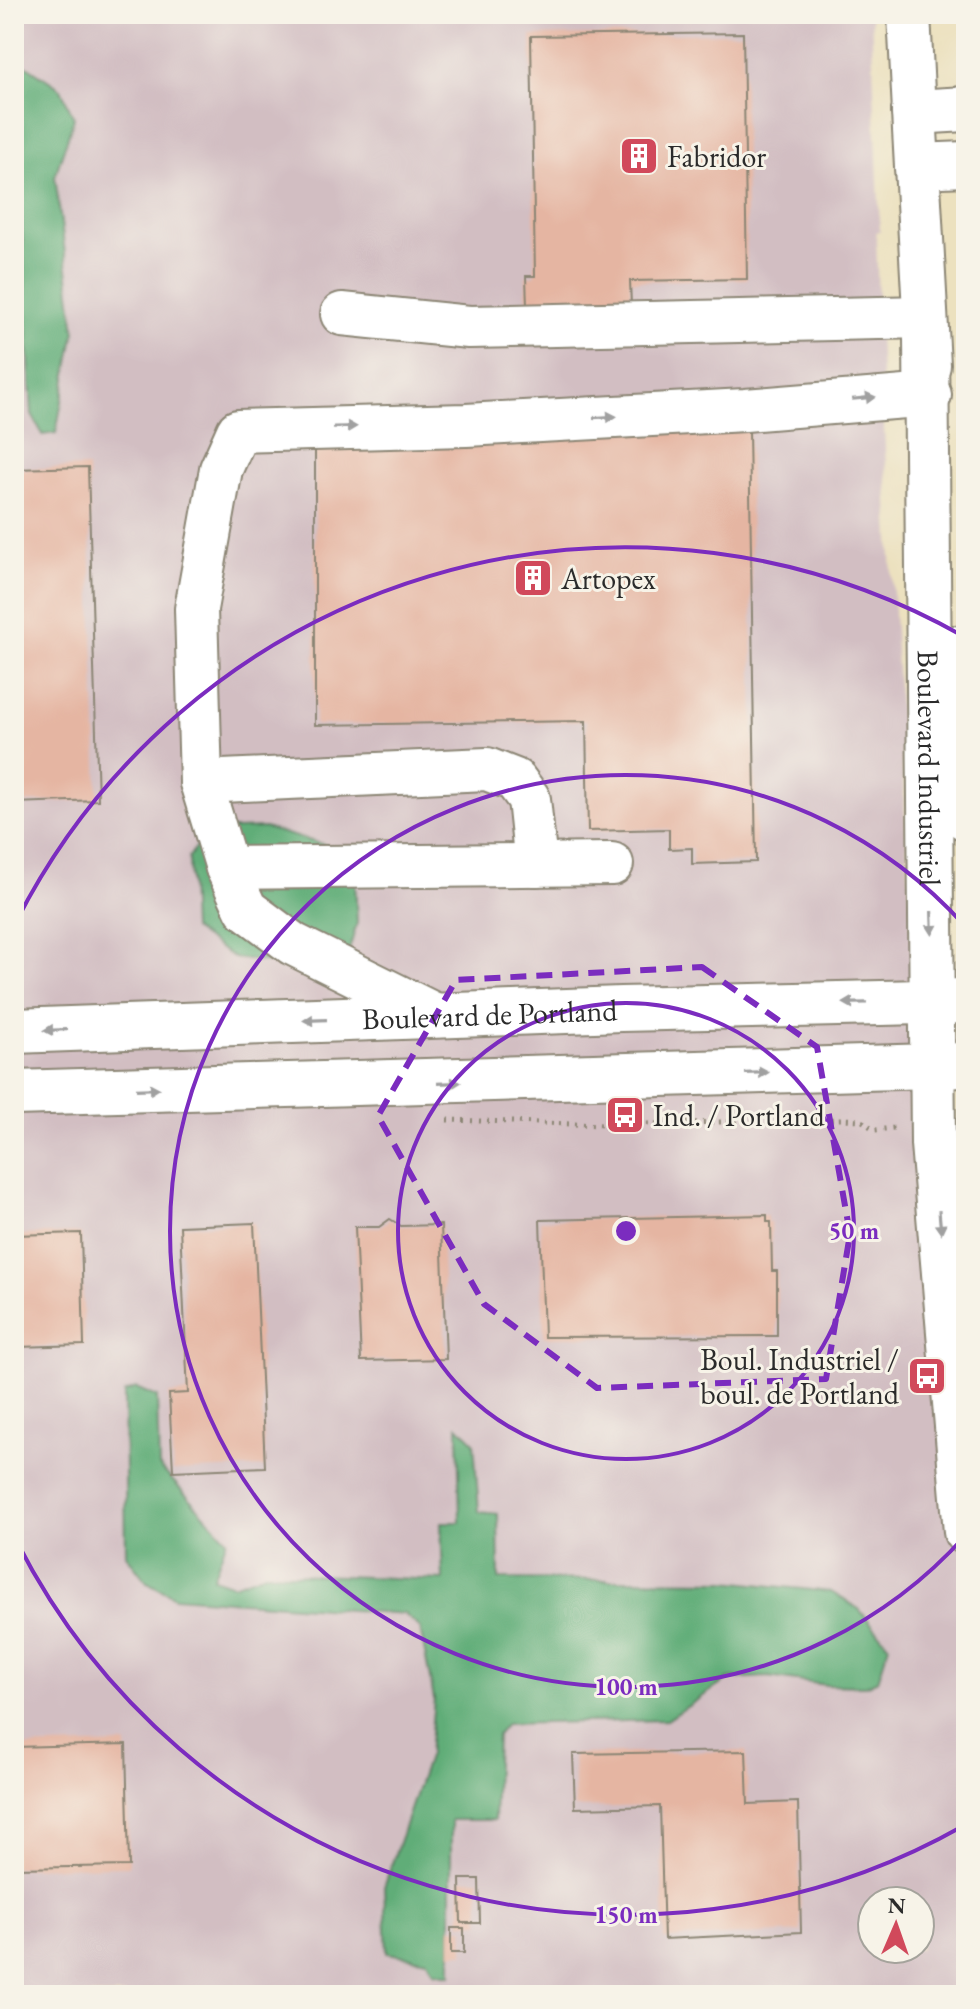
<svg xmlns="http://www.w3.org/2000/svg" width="980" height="2009" font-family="'EB Garamond',serif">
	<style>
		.industrial { fill: #d2bec2; fill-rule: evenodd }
		.forest { fill: #60ad78; stroke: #466c52; stroke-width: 2 }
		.building { fill: #e5b5a2 }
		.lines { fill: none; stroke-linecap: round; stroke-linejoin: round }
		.minor-casing { stroke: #8c8675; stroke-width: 46 }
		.major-casing { stroke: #8c8675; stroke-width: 48 }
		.highway-casing { stroke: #8c8675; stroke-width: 48 }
		.path { stroke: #8c8675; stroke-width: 5; stroke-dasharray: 2 6; stroke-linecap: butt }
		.minor { stroke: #fff; stroke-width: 42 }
		.major { stroke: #fff; stroke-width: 44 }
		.highway { stroke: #fff; stroke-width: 44 }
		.oneway { fill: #a0a0a0 }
		.marked { fill: none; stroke: #7b2cbf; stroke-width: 6; stroke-dasharray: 16 10; stroke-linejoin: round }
		.ring { fill: none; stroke: #7b2cbf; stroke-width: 4 }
		.labels { text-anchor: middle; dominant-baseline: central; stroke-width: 6; stroke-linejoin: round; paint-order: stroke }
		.poi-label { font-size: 30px; fill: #2b2b2b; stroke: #f7f3e8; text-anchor: start }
		.street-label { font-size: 30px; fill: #2b2b2b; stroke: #f7f3e8 }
		.centre { fill: #7b2cbf; stroke: #f7f3e8; stroke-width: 4 }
		.ring-label { font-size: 24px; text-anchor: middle; font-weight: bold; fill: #7b2cbf; stroke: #f7f3e8; stroke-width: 6; stroke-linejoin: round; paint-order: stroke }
	</style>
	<rect width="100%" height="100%" fill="#f7f3e8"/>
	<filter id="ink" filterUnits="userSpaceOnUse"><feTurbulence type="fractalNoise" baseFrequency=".0125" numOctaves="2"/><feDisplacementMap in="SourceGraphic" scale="16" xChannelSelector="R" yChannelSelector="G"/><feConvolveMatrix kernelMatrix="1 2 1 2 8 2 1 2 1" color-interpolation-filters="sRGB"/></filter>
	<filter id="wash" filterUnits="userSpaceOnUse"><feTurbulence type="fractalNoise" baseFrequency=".006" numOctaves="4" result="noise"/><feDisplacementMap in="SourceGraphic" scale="32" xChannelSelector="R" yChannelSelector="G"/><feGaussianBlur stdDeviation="1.8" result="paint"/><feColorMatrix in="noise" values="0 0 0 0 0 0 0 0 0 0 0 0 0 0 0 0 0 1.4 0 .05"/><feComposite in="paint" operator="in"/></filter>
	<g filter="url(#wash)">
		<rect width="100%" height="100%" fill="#ece1bf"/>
		<path class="industrial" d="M 14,14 L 871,14 L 880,231 L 876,232 L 879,336 L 928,1238 L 966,1238 L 966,1995 L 14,1995 ZM 872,1901 L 920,1901 L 920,1949 L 872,1949 Z"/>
		<g class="forest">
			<path d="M 24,64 L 61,89 L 74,118 L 55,176 L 75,331 L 56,433 L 43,435 L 32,415 L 18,158 Z"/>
			<path d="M 265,828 L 325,845 L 355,879 L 357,923 L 347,957 L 277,963 L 234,958 L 192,929 L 189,857 L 207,830 Z"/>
			<path d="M 136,1388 L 157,1397 L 159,1466 L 227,1539 L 213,1578 L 233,1585 L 265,1573 L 443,1580 L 441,1522 L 460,1522 L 458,1426 L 474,1442 L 479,1512 L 498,1514 L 499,1579 L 726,1581 L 831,1592 L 859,1609 L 889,1645 L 878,1680 L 865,1686 L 826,1685 L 768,1677 L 729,1679 L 667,1720 L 506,1724 L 497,1735 L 494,1820 L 451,1820 L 451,1975 L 434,1972 L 428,1960 L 387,1953 L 384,1887 L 429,1754 L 434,1699 L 420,1628 L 404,1614 L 175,1597 L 147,1582 L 126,1555 L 124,1393 Z"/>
		</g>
		<g id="blocks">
			<g class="building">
				<path d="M 743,33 L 747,279 L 630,281 L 631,305 L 527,306 L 526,276 L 535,276 L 531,36 Z"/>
				<path d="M 749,430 L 756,862 L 692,864 L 692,848 L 669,849 L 669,829 L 588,831 L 586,721 L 315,725 L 315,435 Z"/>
				<path d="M 88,467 L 98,800 L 14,803 L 14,469 Z"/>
				<path d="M 767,1215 L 767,1222 L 771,1222 L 772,1271 L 777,1271 L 777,1336 L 544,1337 L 540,1220 Z"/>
				<path d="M 390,1219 L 401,1226 L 441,1225 L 446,1359 L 361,1361 L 355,1227 L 379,1227 Z"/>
				<path d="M 254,1223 L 265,1467 L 173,1471 L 169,1394 L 188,1393 L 180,1226 Z"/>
				<path d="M 81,1233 L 84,1345 L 17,1347 L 14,1235 Z"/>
				<path d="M 126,1744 L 129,1866 L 14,1868 L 14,1747 Z"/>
				<path d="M 746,1751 L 748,1804 L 798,1802 L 801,1932 L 664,1939 L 660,1806 L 575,1808 L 573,1754 Z"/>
				<path d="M 460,1879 L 479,1879 L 480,1923 L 461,1923 Z"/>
				<rect x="451" y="1928" width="13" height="25"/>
			</g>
		</g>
	</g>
	<g filter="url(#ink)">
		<use href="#blocks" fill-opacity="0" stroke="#8c8675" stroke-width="2"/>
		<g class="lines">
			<g class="minor-casing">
				<g id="minor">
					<path d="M 909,14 L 914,112"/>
					<path d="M 342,314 L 469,327 L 925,317"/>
					<path d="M 201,782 L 487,769 L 515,780 L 529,799 L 536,865"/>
					<path d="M 227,868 L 612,864"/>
					<path d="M 438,1016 L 293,944 L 246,909 L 227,868 L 201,782 L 196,609 L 221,469 L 238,431 L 466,425 L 745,410 L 930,395"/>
				</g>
			</g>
			<g class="major-casing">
				<g id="major">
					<path d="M 914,112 L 928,365"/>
					<path id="s1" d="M 926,338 L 933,1144 L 966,1532"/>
					<path d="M 952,648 L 966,818"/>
					<path id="s2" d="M 14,1031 L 621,1009 L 966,1001"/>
					<path d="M 14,1093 L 966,1065"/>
				</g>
			</g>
			<g class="highway-casing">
				<g id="highway">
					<path d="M 914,112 L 966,109"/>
					<path d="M 917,166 L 966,164"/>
				</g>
			</g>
			<path class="path" d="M 447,1120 L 603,1125 L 842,1119 L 861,1120 L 875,1130 L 894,1128"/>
			<use href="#minor" class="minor"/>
			<use href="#major" class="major"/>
			<use href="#highway" class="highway"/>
		</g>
		<defs><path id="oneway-solid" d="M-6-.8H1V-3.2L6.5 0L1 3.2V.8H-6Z" transform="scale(2)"/></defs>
		<g class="oneway">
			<use href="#oneway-solid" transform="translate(864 398) rotate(-6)"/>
			<use href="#oneway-solid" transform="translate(605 417) rotate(-3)"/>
			<use href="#oneway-solid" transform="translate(345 427) rotate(-1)"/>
			<use href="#oneway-solid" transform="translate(932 923) rotate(88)"/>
			<use href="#oneway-solid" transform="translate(855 1003) rotate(179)"/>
			<use href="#oneway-solid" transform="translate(315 1020) rotate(178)"/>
			<use href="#oneway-solid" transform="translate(55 1030) rotate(178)"/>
			<use href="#oneway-solid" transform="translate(757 1073) rotate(-2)"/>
			<use href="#oneway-solid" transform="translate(449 1083) rotate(-2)"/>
			<use href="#oneway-solid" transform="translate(148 1089) rotate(-2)"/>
			<use href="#oneway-solid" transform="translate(940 1222) rotate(85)"/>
		</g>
	</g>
	<path class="marked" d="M 702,967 L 817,1047 L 850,1234 L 826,1379 L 597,1388 L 484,1304 L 378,1116 L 456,980 Z"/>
	<g class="ring">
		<circle cx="626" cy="1231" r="228"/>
		<path d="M965 1536A456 456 0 1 1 965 926"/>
		<path d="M963 1826A684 684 0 0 1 17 1542M17 920A684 684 0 0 1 963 636"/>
	</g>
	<defs>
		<g id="building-square" transform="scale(2)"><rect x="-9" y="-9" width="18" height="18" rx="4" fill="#d1495b" stroke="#f7f3e8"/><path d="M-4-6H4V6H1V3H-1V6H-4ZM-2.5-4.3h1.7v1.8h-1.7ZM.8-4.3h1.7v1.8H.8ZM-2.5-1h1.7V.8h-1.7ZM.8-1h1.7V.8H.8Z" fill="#fff"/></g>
		<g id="bus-square" transform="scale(2)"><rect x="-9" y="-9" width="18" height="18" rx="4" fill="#d1495b" stroke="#f7f3e8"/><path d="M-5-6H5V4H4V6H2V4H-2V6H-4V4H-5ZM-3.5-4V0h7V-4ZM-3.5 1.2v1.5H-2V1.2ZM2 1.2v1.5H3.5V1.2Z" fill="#fff"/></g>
	</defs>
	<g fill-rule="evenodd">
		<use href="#building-square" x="639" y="156"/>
		<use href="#building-square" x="533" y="578"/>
		<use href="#bus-square" x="625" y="1115"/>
		<use href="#bus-square" x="927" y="1376"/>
	</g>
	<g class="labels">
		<g class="poi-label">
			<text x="667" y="156">Fabridor</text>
			<text x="561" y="578">Artopex</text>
			<text x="653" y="1115">Ind. / Portland</text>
			<text x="899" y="1359" text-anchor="end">Boul. Industriel /<tspan x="899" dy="34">boul. de Portland</tspan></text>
		</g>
		<g class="street-label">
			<text stroke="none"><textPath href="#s1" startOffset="430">Boulevard Industriel</textPath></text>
			<text stroke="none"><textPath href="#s2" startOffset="476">Boulevard de Portland</textPath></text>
		</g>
	</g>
	<circle cx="626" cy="1231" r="12" class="centre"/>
	<g class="ring-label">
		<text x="854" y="1239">50 m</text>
		<text x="626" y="1695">100 m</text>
		<text x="626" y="1923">150 m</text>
	</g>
	<rect width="980" height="2009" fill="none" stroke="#f7f3e8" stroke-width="48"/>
	<g transform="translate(896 1925) rotate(2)"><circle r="38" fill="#f7f3e8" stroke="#a5a39c" stroke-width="2"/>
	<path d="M0-6L14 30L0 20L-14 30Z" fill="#d1495b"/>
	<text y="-12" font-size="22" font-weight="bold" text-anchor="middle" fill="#2b2b2b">N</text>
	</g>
</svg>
